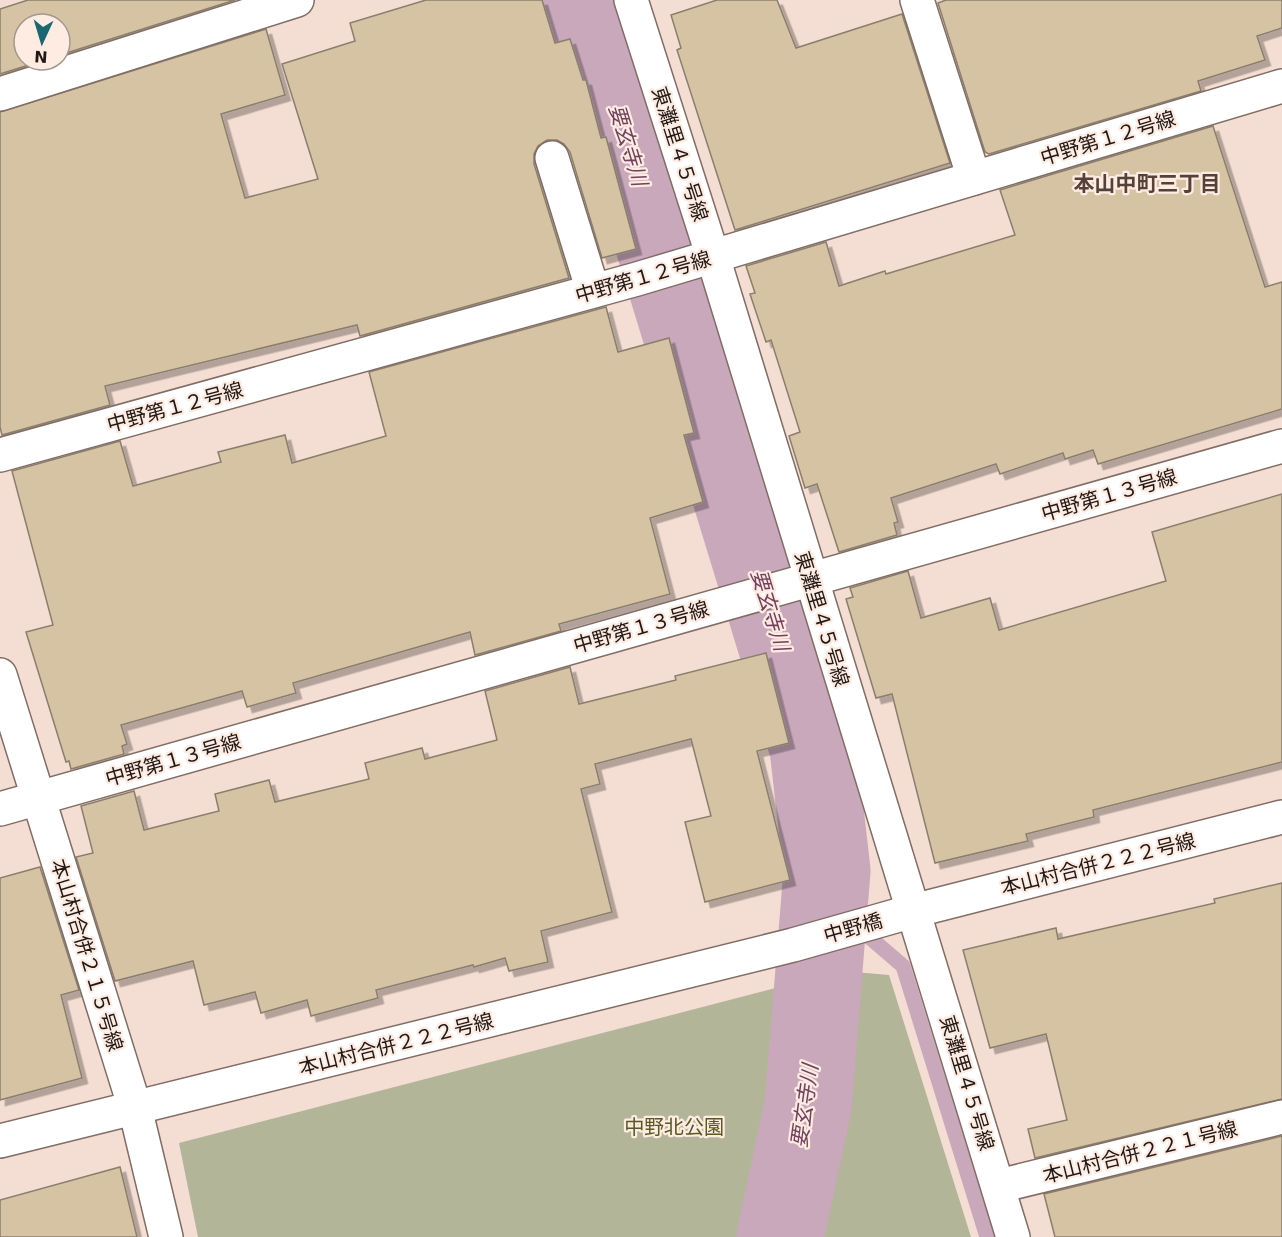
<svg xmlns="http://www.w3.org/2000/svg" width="1282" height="1237" font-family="'DejaVu Sans','Noto Sans JP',sans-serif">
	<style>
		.green { fill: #b2b598 }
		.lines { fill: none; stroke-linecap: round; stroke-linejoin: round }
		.stream { stroke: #caa8bb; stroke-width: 15 }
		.river { stroke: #caa8bb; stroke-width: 87 }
		.building { fill: #d6c3a4; stroke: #8a7f6d; stroke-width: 1.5; filter: url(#shadow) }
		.minor-casing { stroke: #816d64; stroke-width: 36 }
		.minor { stroke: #fff; stroke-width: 33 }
		.labels { text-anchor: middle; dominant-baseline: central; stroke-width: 4.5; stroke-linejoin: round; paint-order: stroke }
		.street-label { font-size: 20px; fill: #201814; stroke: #feebe2 }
		.park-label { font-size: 20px; fill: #575a22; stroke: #feebe2 }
		.water-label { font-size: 21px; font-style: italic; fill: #72425f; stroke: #feebe2 }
		.neighbourhood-label { font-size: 21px; font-weight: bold; fill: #544239; stroke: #feebe2 }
	</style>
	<defs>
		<filter id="shadow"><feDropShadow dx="5.5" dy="5.5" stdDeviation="0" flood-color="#0004"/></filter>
	</defs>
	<rect width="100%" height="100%" fill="#f4ddd2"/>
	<g class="green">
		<path d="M 843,971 L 889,975 L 971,1237 L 799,1237 L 817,1150 Z"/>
		<path d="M 799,982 L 791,1108 L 761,1237 L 198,1237 L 179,1143 Z"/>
	</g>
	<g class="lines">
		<path class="stream" d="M 825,899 L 903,966 L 987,1237"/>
		<path class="river" d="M 584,0 L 813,748 L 827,871 L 808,1106 L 780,1237"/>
	</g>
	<g class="building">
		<path d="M 28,0 L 235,0 L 60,55 L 60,24 L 24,24 L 24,60 L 45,60 L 0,74 L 0,9 Z"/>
		<path d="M 426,0 L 542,0 L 555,43 L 570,39 L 583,80 L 586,80 L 601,138 L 606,137 L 636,249 L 602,258 L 570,152 L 564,144 L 557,140 L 547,140 L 538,146 L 534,154 L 534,164 L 569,278 L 360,336 L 357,325 L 105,386 L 110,405 L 2,435 L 0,427 L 0,112 L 266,29 L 285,95 L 221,114 L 245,198 L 318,179 L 282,64 L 355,41 L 350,23 Z"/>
		<path d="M 717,0 L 777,0 L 796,48 L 902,14 L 950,163 L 735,230 L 677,50 L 681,48 L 671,15 Z"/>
		<path d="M 946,0 L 1282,0 L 1282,28 L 1257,36 L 1265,60 L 1198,81 L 1201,91 L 989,154 L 985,152 L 938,3 Z"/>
		<path d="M 1213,126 L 1265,287 L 1282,282 L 1282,409 L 1098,464 L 1093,450 L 1065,459 L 1063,453 L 1000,474 L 996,464 L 891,498 L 898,522 L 894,523 L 897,535 L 839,552 L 817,484 L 805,488 L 789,436 L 800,432 L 771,340 L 766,342 L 750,294 L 755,293 L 746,266 L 826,242 L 839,286 L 885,271 L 886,274 L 1015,235 L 1000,190 Z"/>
		<path d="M 606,307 L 618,352 L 669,338 L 694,433 L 684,435 L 703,502 L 650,518 L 670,594 L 559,624 L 561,631 L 475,655 L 470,632 L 293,683 L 296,693 L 247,707 L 242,691 L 121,725 L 127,744 L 122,746 L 124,754 L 71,769 L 69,761 L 66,762 L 26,632 L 53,625 L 12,471 L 120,441 L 133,486 L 221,462 L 218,452 L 285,435 L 292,463 L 386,436 L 369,372 Z"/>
		<path d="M 1282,494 L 1282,762 L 1093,810 L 1094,817 L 1026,834 L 1028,841 L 935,863 L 892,694 L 876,698 L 846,599 L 853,597 L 850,588 L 908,571 L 921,618 L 990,598 L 999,630 L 1166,581 L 1152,532 Z"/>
		<path d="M 766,653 L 789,743 L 757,751 L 790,880 L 705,902 L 685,822 L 711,816 L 691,739 L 595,764 L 600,784 L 581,789 L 612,912 L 541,931 L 548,962 L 509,971 L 505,958 L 474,967 L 473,965 L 376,990 L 378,998 L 311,1016 L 307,1000 L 261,1013 L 255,992 L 204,1005 L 193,961 L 115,981 L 76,857 L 93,853 L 81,806 L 134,791 L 144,830 L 219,811 L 215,794 L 269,780 L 275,802 L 369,779 L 365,763 L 422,748 L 425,759 L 497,740 L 485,691 L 570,667 L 579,704 L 676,680 L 675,676 Z"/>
		<path d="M 40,867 L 79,990 L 61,995 L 82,1078 L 0,1100 L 0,878 Z"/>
		<path d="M 1282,883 L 1282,1099 L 1035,1158 L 1028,1129 L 1067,1120 L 1046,1034 L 990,1048 L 963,950 L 1056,928 L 1058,939 L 1215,903 L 1214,899 Z"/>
		<path d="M 1282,1136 L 1282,1237 L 1055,1237 L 1044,1194 Z"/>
		<path d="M 120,1167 L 137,1237 L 0,1237 L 0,1200 Z"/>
	</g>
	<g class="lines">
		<g class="minor-casing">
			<g id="minor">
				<path d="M 631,0 L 713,257 L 1013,1237"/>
				<path d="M 917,0 L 974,178"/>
				<path d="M 0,94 L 297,0"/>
				<path d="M 552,158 L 593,291"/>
				<path d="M 0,455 L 637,279 L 1282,86"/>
				<path d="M 0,675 L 135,1108 L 166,1237"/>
				<path d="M 0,809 L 1282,446"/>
				<path d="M 0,1141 L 793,945 L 913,911 L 1282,817"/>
				<path d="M 999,1186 L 1282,1117"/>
			</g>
		</g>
		<use href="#minor" class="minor"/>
	</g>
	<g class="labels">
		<g class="street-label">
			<text transform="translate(1108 138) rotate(-17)">中野第１２号線</text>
			<text transform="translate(680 154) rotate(72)">東灘里４５号線</text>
			<text transform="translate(643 277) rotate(-16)">中野第１２号線</text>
			<text transform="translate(175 407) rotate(-15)">中野第１２号線</text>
			<text transform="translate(1109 495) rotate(-16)">中野第１３号線</text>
			<text transform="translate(822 619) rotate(73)">東灘里４５号線</text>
			<text transform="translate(641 627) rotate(-16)">中野第１３号線</text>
			<text transform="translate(173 760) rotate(-16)">中野第１３号線</text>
			<text transform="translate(1098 864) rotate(-14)">本山村合併２２２号線</text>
			<text transform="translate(853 928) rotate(-16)">中野橋</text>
			<text transform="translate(87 955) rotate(73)">本山村合併２１５号線</text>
			<text transform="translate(396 1044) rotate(-14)">本山村合併２２２号線</text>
			<text transform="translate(967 1083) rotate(73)">東灘里４５号線</text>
			<text transform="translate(1140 1152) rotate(-14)">本山村合併２２１号線</text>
		</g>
		<g class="park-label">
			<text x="674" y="1127">中野北公園</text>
		</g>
		<g class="water-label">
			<text transform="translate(628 145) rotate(73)">要玄寺川</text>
			<text transform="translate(770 610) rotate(73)">要玄寺川</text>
			<text transform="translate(805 1106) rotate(-82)">要玄寺川</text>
		</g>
		<g class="neighbourhood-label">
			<text x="1147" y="184">本山中町三丁目</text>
		</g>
	</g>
	<g transform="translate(42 42) rotate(184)"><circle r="28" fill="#feebe2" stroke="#a59790" stroke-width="1.5"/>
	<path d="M0-4.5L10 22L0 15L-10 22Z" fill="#1b6771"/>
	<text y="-9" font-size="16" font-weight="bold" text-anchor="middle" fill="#201814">N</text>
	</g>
</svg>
